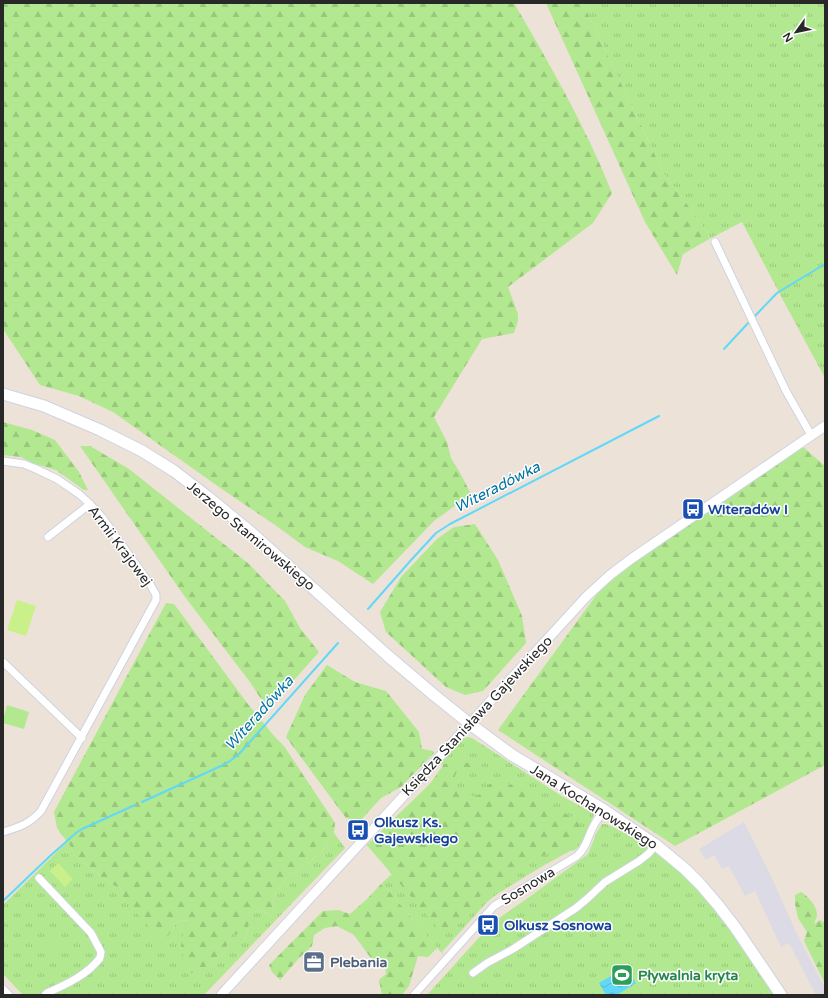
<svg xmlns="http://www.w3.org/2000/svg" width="828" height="998" font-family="'Varela Round',sans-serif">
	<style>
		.industrial { fill: #dcdae4 }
		.grass { fill: url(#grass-tufts) }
		.forest { fill: url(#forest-firs) }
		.park { fill: #b2e88f }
		.pitch { fill: #caf08a }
		.water { fill: url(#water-waves) }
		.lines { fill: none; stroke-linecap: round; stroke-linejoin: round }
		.stream { stroke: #61d8f8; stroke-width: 2 }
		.minor-casing { stroke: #cdd3e3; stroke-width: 9 }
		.tertiary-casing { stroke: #cdd3e3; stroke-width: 11 }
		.secondary-casing { stroke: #cdd3e3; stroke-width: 13 }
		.minor { stroke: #fff; stroke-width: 7 }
		.tertiary { stroke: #fff; stroke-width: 9 }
		.secondary { stroke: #fff; stroke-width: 11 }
		.labels { text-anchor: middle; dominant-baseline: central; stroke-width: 3; stroke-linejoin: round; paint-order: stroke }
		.transit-label { font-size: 14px; font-weight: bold; fill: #164399; stroke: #fff; text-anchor: start }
		.street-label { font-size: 14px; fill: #282828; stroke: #fff }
		.service-label { font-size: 14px; font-weight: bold; fill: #4e5e75; stroke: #fff; text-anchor: start }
		.leisure-label { font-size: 14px; font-weight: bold; fill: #27864d; stroke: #fff; text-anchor: start }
		.water-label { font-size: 15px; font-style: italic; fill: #0273a2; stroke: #fff }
	</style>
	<defs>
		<pattern id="grass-tufts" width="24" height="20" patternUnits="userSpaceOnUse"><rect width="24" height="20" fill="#b2e88f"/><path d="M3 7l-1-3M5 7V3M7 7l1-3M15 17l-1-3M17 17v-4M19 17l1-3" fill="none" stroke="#99c77b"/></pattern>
		<pattern id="forest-firs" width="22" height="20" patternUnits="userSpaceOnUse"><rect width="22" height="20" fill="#b2e88f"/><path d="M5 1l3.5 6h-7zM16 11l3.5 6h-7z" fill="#99c77b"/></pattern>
		<pattern id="water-waves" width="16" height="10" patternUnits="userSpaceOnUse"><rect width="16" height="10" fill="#61d8f8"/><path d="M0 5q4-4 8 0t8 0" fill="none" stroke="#54b9d5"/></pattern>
	</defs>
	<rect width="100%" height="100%" fill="#ece2d8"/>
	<path class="industrial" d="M 744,822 L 769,872 L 797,934 L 825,988 L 825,995 L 816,995 L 789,943 L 781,947 L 755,891 L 745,896 L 729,866 L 722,869 L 714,855 L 706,860 L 699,849 Z"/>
	<g class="grass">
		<path d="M 583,3 L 825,3 L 825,320 L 823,321 L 825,325 L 825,378 L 783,300 L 742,222 L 711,238 L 687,204 L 664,174 Z"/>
		<path d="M 466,737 L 472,738 L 560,795 L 594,814 C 591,822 583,844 576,849 C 574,851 574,850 570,851 L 541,867 L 497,894 L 487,902 L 442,952 L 444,955 L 437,948 L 382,883 L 392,874 L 367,845 L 430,784 L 444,765 L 440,764 L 449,753 L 464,738 Z"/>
		<path d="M 602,824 L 606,824 L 617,829 L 646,845 L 668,861 L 698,888 L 721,914 L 775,995 L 427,995 L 485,931 L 502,916 L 528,898 L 588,854 L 597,832 Z"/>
		<path d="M 334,833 L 345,848 L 204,995 L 23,995 L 3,974 L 3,905 L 67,842 L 71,847 L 74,855 L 98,874 L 111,884 L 120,888 L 124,899 L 143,918 L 168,936 L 178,921 L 190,920 L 205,968 L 212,960 L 222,956 L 232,934 L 238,934 L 245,939 L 248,929 L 249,913 L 261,910 L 271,917 L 274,910 L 273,901 L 275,893 L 290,874 L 303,867 L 322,852 Z"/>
	</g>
	<g class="forest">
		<path d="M 3,3 L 514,3 C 550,65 586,127 612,193 L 593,223 L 508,287 L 518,314 L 518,321 L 514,333 L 482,339 L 434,417 L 447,442 L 451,458 L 459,471 L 471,494 L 434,521 L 373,584 L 338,561 L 305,547 L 278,527 L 219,487 L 113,412 L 79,396 L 40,385 L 3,329 Z"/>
		<path d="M 546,3 L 583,3 L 664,174 L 687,204 L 711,238 L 683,254 L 677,275 L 645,222 Z"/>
		<path d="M 3,422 L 32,430 L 55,440 L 79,472 L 88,490 L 84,490 L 56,470 L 32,463 L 21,457 L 3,455 Z"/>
		<path d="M 80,446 L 90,446 L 129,469 L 249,564 L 285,601 L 300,628 L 319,652 L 269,708 L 263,702 L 250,682 L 185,597 Z"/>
		<path d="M 803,447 L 825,466 L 825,765 L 675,846 L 498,730 L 608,579 L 646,551 Z"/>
		<path d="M 475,524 L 498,560 L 522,616 L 526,643 L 483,691 L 465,695 L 446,687 L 386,632 L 380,612 L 401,577 L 437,539 L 454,527 Z"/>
		<path d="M 166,603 L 174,604 L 247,703 L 274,736 L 284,746 L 335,823 L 334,833 L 322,852 L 303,867 L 290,874 L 275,893 L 273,901 L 274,910 L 271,917 L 261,910 L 250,913 L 248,929 L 245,939 L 238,934 L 232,934 L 222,956 L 212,960 L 205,968 L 200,972 L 191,973 L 185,969 L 181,946 L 184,928 L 189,920 L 178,921 L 168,936 L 161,940 L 124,899 L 120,888 L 111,884 L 98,874 L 74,855 L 71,847 L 57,828 L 54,812 Z"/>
		<path d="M 327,665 L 355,682 L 386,691 L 419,732 L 422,749 L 433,751 L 434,753 L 401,787 L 381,798 L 360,821 L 346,818 L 286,737 L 305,695 Z"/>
		<path d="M 459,762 L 469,763 L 473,767 L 470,772 L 459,767 L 451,785 L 475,797 L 486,790 L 489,784 L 505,782 L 576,819 L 581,828 L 577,837 L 563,849 L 536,858 L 484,892 L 449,930 L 442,933 L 367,845 L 430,784 L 444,764 Z"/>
		<path d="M 382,883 L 437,948 L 428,957 L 418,956 L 409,986 L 402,995 L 382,995 L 379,980 L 386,974 L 385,963 L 373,961 L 354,935 L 337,926 L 325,928 L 314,935 L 312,946 L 299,958 L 280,980 L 272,972 L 269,965 L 323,911 L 338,910 L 350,914 L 366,900 Z"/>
		<path d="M 801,892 C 808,896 817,906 817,915 C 817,919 814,920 815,924 L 819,920 L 822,921 L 825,923 L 825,984 L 804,941 L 807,932 L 798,918 L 795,904 L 795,895 Z"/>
	</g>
	<g class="park">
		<path d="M 7,705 L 29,712 L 24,729 L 3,723 L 3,720 Z"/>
		<path d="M 55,935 L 68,944 L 67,949 L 56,959 L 42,946 L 44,941 Z"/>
	</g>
	<g class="pitch">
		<path d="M 17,600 L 36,606 L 26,636 L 7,630 Z"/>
		<path d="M 58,863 L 73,879 L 65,887 L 50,871 Z"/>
	</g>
	<path class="water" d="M 626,967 L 636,983 L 617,995 L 606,995 L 599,983 Z"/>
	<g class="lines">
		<g class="stream">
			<path d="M 753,318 L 777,293 L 825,264"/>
			<path d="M 724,349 L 750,321"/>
			<path d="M 368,609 L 412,559 L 436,533 L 450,524 L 659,416"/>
			<path d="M 142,802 L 221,766 L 230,761 L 239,754 L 338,643"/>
			<path d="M 3,901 L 50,856 L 76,833 L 82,829 L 135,805"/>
		</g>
		<g class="minor-casing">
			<g id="minor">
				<path d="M 715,242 L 786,391 L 811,435"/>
				<path d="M 3,461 L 24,464 L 36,469 L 57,479 L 79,494 L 90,504 L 102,517 L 150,584 L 156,595 L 156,600 L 41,811 C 29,824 20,827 3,832"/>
				<path d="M 48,537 L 90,504"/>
				<path d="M 3,662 L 82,738"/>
				<path d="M 39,878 L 91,933 L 101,952 L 100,958 C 87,975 67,984 47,993 L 45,995"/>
				<path d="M 473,973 L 487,963 L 513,949 L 576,908 L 588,898 L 605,882 L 639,861 L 648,854 L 656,845"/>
				<path d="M 3,989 L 9,995"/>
				<path d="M 414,995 L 494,906 L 577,856 C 587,847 587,838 593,827 C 596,821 600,816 604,810"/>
			</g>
		</g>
		<g class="tertiary-casing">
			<path id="tertiary" d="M 221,995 L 587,596 L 610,575 L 631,559 L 825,426"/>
		</g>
		<g class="secondary-casing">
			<path id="secondary" d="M 3,394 L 44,406 L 100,430 L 142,451 L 174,471 L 208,497 L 253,534 L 388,656 L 434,695 L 470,724 L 512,755 L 604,810 L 638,833 L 656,845 L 685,869 L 700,884 L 718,905 L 735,927 L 781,995"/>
		</g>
		<use href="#minor" class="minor"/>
		<use href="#tertiary" class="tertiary"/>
		<use href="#secondary" class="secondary"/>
	</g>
	<defs>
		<g id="bus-square" transform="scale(1.15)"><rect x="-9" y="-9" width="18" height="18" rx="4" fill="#1a4fb4" stroke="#fff"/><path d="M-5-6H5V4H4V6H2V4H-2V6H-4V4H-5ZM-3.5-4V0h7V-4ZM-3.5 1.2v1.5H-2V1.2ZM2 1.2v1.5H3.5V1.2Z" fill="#fff"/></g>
		<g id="office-square" transform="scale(1.15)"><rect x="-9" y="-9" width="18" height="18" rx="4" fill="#5c6f8a" stroke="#fff"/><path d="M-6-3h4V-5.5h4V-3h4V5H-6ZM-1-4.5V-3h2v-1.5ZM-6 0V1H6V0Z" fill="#fff"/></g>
		<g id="stadium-square" transform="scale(1.15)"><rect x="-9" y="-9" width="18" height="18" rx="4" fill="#2e9e5b" stroke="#fff"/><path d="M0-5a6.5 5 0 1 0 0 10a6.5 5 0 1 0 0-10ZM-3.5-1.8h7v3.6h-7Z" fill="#fff"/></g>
	</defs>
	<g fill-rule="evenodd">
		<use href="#bus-square" x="693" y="509"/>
		<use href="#bus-square" x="358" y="830"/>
		<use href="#bus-square" x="488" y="925"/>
		<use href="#office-square" x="314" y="962"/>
		<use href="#stadium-square" x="622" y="975"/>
	</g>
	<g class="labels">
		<g class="transit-label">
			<text x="708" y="509">Witeradów I</text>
			<text x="374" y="822">Olkusz Ks.<tspan x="374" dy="16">Gajewskiego</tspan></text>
			<text x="504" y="925">Olkusz Sosnowa</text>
		</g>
		<g class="street-label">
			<text transform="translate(251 536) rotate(40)">Jerzego Stamirowskiego</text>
			<text transform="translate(120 546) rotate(53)">Armii Krajowej</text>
			<text transform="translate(477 716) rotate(-47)">Księdza Stanisława Gajewskiego</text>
			<text transform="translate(594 807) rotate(32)">Jana Kochanowskiego</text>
			<text transform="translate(528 886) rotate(-31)">Sosnowa</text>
		</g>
		<g class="service-label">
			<text x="330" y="962">Plebania</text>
		</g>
		<g class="leisure-label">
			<text x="638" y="975">Pływalnia kryta</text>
		</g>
		<g class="water-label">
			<text transform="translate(497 487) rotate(-27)">Witeradówka</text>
			<text transform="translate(259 713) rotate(-48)">Witeradówka</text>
		</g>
	</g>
	<rect width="828" height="998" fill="none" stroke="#282828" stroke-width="8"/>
	<g transform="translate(796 32) rotate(237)" stroke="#ffffff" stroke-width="3" paint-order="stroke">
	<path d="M0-3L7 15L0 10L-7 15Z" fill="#282828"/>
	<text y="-6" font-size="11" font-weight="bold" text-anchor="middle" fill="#282828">N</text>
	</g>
</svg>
